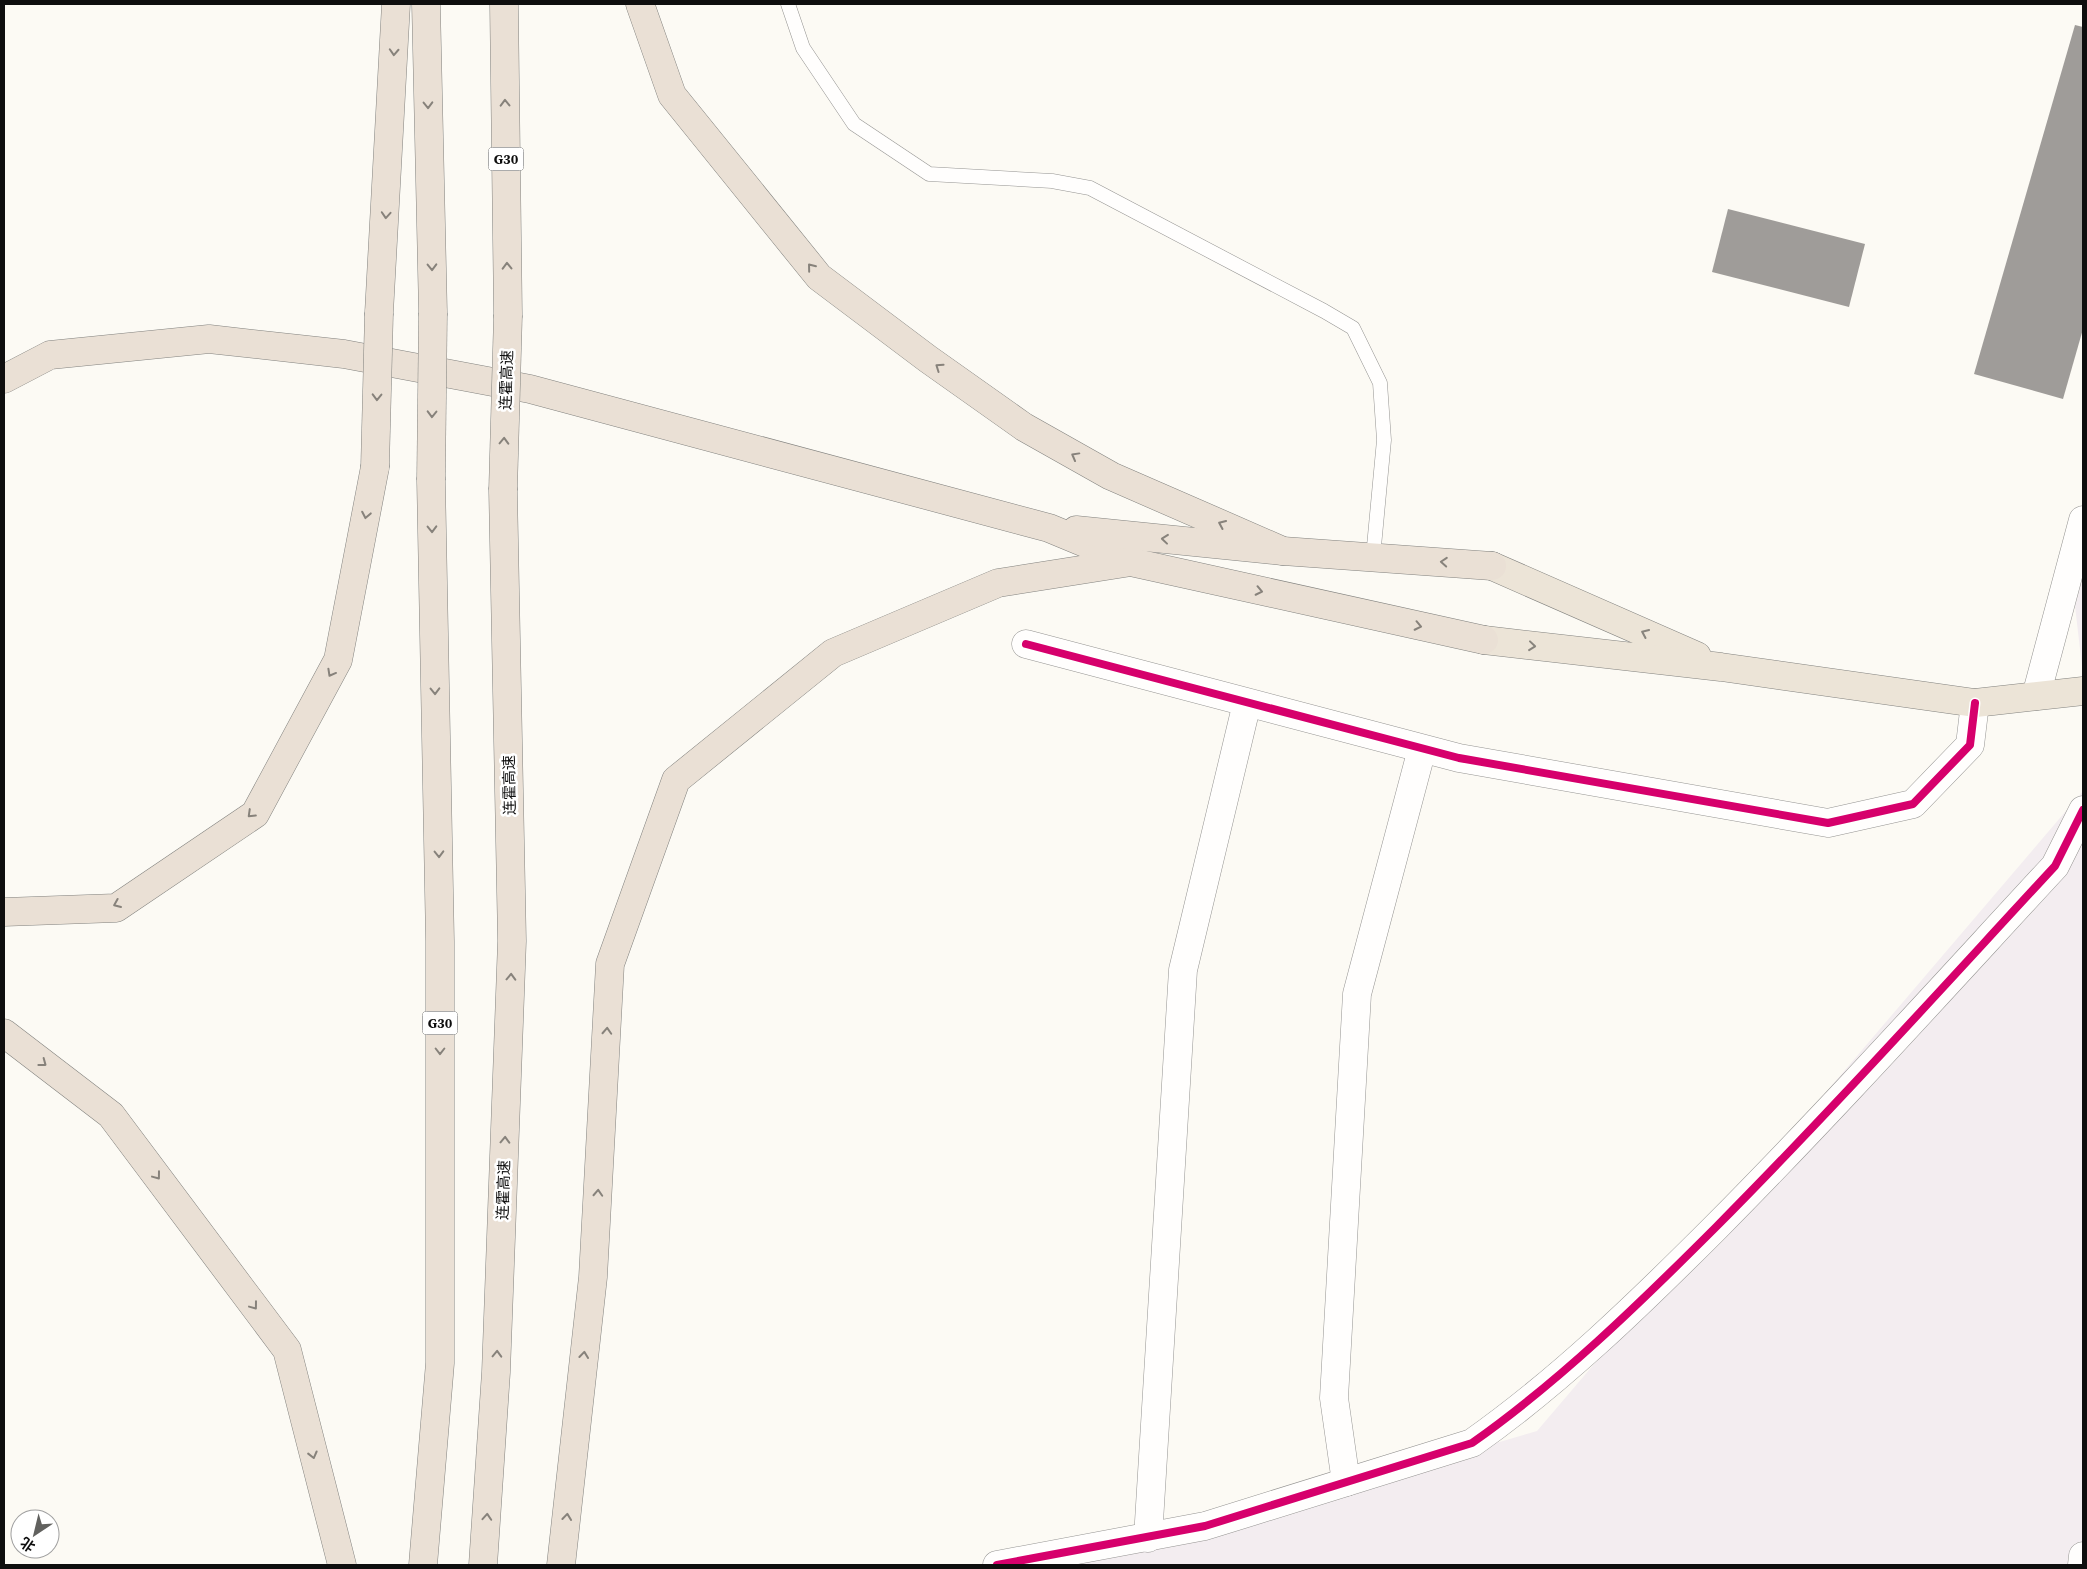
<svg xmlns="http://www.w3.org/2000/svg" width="2087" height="1569" font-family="'Source Serif 4','Noto Sans SC',serif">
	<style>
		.industrial { fill: #f3edf0 }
		.building { fill: #9f9c99 }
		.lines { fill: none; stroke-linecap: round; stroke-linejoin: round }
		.service-casing { stroke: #959492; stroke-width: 15 }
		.minor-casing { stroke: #959492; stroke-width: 29 }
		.tertiary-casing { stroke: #959492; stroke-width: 29 }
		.trunk-casing { stroke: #82827f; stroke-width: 29 }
		.motorway-casing { stroke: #82827f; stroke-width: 29 }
		.service { stroke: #fffefd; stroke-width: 14 }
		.minor { stroke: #fffefd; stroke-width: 28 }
		.tertiary { stroke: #fffefd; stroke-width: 28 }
		.trunk { stroke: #ece4d7; stroke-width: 28 }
		.motorway { stroke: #eae0d5; stroke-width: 28 }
		.motorway-bridge-casing { stroke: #82827f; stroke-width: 29; stroke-linecap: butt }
		.motorway-bridge { stroke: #eae0d5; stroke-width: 28 }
		.cycleway-casing { stroke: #fff; stroke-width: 11 }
		.cycleway { stroke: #d6006c; stroke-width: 8 }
		.oneway { stroke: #87827b }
		.oneway2 { stroke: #88847d }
		.labels { text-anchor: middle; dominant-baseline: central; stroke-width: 5; stroke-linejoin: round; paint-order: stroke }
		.shield { fill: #fff; stroke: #565656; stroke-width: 1 }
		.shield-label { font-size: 14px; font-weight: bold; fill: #0e0e0e }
		.street-label { font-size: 15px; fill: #0e0e0e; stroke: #fff }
	</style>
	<rect width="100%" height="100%" fill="#fcfaf4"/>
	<g class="industrial">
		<path d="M 2083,577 L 2083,675 L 2075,606 Z"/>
		<path d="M 2083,791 L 2083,1565 L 1078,1565 L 1537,1431 Z"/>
	</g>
	<g class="building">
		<path d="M 2075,25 L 2083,27 L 2083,329 L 2063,399 L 1974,374 Z"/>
		<path d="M 1728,209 L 1865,244 L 1849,307 L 1712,272 Z"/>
	</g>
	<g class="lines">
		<g class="service-casing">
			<path id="service" d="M 788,4 L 803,48 L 854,124 L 929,174 L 1052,181 L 1090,188 L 1324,311 L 1353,328 L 1380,383 L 1384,440 L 1373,557"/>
		</g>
		<g class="minor-casing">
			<g id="minor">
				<path d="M 1026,644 L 1459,758 L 1828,823 L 1913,804 L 1970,745 L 1975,703"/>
				<path d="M 2036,696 L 2083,520"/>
				<path d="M 1346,1482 L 1334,1398 L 1357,994 L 1422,749"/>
				<path d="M 1148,1538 L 1183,970 L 1247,703"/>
				<path d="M 2082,1565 L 2083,1556"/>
			</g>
		</g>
		<g class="tertiary-casing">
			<path id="tertiary" d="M 997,1565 L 1205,1526 L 1472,1443 C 1560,1381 1639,1304 1716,1227 C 1832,1110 1943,987 2055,866 L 2083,810"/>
		</g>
		<g class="trunk-casing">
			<g id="trunk">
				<path d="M 1492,566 L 1697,656"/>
				<path d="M 1484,640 L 1721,667 L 1975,703 L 2083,691"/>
			</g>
		</g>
		<g class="motorway-casing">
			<g id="motorway">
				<path d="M 426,4 L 433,313"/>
				<path d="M 504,4 L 508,315"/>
				<path d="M 640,4 L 672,95 L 819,277 L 928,359 L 1024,427 L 1111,476 L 1283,551"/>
				<path d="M 379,313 L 396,4"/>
				<path d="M 4,379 L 50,355 L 209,339 L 344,354 L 530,389 L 1049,528 L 1131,562"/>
				<path d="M 1076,530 L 1283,551 L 1492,566"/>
				<path d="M 4,912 L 116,908 L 255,814 L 338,660 L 375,467"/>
				<path d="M 4,1033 L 111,1115 L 287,1350 L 342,1565"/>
				<path d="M 423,1565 L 440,1363 L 440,941 L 431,480"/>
				<path d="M 483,1565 L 496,1372 L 512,941 L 503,490"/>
				<path d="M 561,1565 L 593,1277 L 610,964 L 676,780 L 833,653 L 998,583 L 1131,562 L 1484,640"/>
			</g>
		</g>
		<use href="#service" class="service"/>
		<use href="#minor" class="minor"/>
		<use href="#tertiary" class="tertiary"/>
		<use href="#trunk" class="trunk"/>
		<use href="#motorway" class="motorway"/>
		<g class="motorway-bridge-casing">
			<g id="motorway-bridge">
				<path d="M 375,467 L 379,313"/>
				<path d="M 431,480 L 433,313"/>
				<path d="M 503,490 L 508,315"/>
			</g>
		</g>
		<use href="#motorway-bridge" class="motorway-bridge"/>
		<g class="cycleway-casing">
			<g id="cycleway">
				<path d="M 1026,644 L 1459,758 L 1828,823 L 1913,804 L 1970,745 L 1975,703"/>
				<path d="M 997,1565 L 1205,1526 L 1472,1443 C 1560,1381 1639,1304 1716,1227 C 1832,1110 1943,987 2055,866 L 2083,810"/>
			</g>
		</g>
		<use href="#cycleway" class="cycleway"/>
	</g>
	<defs><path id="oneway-chevron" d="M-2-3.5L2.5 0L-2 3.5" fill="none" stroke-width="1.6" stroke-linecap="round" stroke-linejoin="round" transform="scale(1.25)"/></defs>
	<g class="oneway">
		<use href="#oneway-chevron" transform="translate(394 52) rotate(93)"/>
		<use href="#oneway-chevron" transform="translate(505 103) rotate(-91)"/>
		<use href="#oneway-chevron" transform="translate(428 105) rotate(89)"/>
		<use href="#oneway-chevron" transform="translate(386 215) rotate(94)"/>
		<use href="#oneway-chevron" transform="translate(507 266) rotate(-91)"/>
		<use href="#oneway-chevron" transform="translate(432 267) rotate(89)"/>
		<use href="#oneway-chevron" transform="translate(811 267) rotate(-129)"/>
		<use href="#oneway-chevron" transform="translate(939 367) rotate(-145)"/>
		<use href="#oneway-chevron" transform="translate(377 397) rotate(91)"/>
		<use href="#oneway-chevron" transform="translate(432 414) rotate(91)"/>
		<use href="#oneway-chevron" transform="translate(504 441) rotate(-88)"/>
		<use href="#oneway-chevron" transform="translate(1075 456) rotate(-151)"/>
		<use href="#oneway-chevron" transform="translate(366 515) rotate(101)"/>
		<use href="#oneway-chevron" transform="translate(1222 524) rotate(-156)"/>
		<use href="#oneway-chevron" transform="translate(432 529) rotate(89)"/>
		<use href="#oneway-chevron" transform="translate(1165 539) rotate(-174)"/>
		<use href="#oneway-chevron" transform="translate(1444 562) rotate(-176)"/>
		<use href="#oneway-chevron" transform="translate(1259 591) rotate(12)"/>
		<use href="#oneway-chevron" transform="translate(1418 626) rotate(12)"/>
		<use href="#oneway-chevron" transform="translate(331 673) rotate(119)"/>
		<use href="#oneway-chevron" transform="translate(435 691) rotate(89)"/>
		<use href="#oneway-chevron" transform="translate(251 814) rotate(136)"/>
		<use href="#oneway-chevron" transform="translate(439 854) rotate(89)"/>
		<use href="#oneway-chevron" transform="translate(117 904) rotate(157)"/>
		<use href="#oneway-chevron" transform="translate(511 977) rotate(-88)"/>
		<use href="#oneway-chevron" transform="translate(607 1031) rotate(-87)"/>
		<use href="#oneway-chevron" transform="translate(440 1051) rotate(90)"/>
		<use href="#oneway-chevron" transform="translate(43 1063) rotate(37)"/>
		<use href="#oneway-chevron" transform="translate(505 1140) rotate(-88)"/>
		<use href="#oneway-chevron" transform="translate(157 1176) rotate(53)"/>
		<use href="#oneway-chevron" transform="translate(598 1193) rotate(-87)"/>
		<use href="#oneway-chevron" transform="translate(254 1306) rotate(53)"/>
		<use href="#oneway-chevron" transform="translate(497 1354) rotate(-88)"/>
		<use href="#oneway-chevron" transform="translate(584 1355) rotate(-84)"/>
		<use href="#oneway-chevron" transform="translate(313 1455) rotate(76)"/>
		<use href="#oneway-chevron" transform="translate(487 1517) rotate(-86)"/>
		<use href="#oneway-chevron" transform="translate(567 1517) rotate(-84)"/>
	</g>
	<g class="oneway2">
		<use href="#oneway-chevron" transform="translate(1645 633) rotate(-156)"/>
		<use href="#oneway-chevron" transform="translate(1532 646) rotate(6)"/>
	</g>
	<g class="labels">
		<g class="shield">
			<rect x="488.5" y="147.5" width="35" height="23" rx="4"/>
			<rect x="422.5" y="1011.5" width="35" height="23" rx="4"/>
		</g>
		<g class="shield-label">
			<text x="506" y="159">G30</text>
			<text x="440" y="1023">G30</text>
		</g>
		<g class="street-label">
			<text transform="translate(506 380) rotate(-88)">连霍高速</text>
			<text transform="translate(509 785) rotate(-91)">连霍高速</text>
			<text transform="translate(503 1190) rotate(-88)">连霍高速</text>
		</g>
	</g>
	<rect width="2087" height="1569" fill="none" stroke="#0e0e0e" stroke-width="10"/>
	<g transform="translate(35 1534) rotate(215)"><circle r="24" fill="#ffffff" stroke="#9f9f9f"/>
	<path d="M0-4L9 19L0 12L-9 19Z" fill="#61615e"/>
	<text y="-8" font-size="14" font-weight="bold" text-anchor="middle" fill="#0e0e0e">北</text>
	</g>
</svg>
